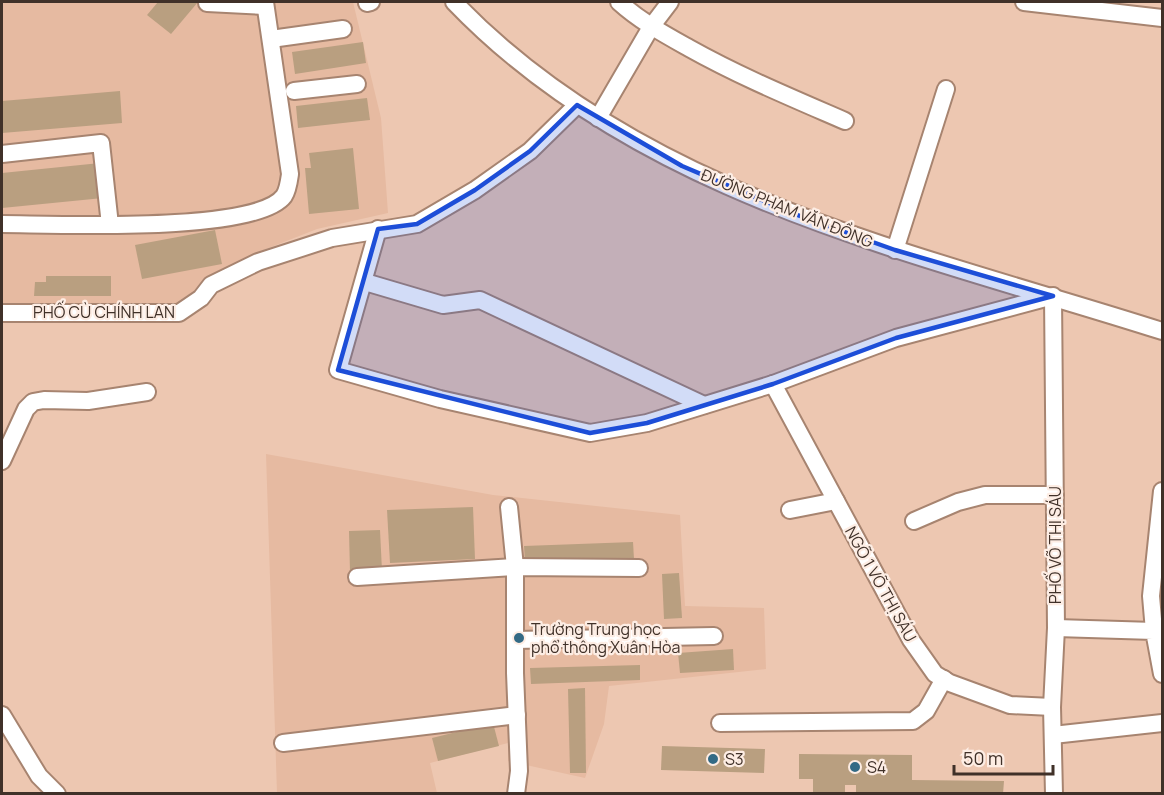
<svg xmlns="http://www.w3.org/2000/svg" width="1164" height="795" font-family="Manrope,sans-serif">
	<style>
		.built { fill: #e6baa1 }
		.building { fill: #b99f80 }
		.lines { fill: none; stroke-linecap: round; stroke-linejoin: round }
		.minor-casing { stroke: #a78470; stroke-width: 20 }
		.minor { stroke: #fff; stroke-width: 16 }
		.marked { fill: #1d4ed8; fill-opacity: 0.2; stroke: #1d4ed8; stroke-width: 4.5; stroke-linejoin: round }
		.poi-dot { fill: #336a85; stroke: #fdede4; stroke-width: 2 }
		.labels { text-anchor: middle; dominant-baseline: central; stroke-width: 4.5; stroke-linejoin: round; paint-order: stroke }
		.street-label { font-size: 16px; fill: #403129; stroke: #fdede4 }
		.poi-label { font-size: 16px; fill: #403129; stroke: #fdede4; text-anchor: start }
	</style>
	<rect width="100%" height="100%" fill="#edc7b1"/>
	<g class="built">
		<path d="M 2,2 L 353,2 L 381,118 L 388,213 L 317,229 L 261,251 L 215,275 L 179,307 L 2,307 Z"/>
		<path d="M 266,454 L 493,495 L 680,515 L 685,606 L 764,608 L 766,669 L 609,686 L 604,724 L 585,778 L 508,761 L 508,743 L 430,763 L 437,793 L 277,793 Z"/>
	</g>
	<g class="building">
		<path d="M 158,2 L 198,2 L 171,34 L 147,15 Z"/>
		<path d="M 363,42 L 366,63 L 295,74 L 292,52 Z"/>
		<path d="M 120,91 L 122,123 L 2,133 L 2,101 Z"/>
		<path d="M 367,98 L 370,120 L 298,128 L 296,106 Z"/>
		<path d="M 353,148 L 359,209 L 309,214 L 305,168 L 311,168 L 309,153 Z"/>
		<path d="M 100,163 L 103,198 L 2,208 L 2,173 Z"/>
		<path d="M 215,230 L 222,264 L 142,279 L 135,245 Z"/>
		<path d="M 46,276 L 111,276 L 111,296 L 34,296 L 35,282 L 46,282 Z"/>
		<path d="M 473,507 L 475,559 L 390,563 L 387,510 Z"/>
		<path d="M 380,530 L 382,571 L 350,572 L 349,531 Z"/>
		<path d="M 633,542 L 634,559 L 525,563 L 524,546 Z"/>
		<path d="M 679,573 L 682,618 L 664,619 L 662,574 Z"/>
		<path d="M 733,649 L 734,670 L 680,673 L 678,653 Z"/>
		<path d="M 640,665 L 640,680 L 531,684 L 530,668 Z"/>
		<path d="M 585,688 L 586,773 L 570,773 L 568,689 Z"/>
		<path d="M 493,723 L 499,746 L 438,761 L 432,738 Z"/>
		<path d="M 662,746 L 765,749 L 764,773 L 661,770 Z"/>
		<path d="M 799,754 L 912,755 L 912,780 L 1004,781 L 1003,794 L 856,794 L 856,785 L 845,785 L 845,794 L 813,794 L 813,779 L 799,779 Z"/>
	</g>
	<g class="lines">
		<g class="minor-casing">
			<g id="minor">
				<path d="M 454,2 C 641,197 915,252 1162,331"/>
				<path d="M 619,2 C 640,21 664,34 689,48 C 739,76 792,98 845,121"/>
				<path d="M 1024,2 L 1162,18"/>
				<path d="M 207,3 L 265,6"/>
				<path d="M 367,3 L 371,2"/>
				<path d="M 271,39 L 343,29"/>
				<path d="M 294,91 L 357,84"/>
				<path d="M 598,118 L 651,27 L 670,2"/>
				<path d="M 2,154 L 101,143 L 110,225"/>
				<path d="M 2,224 C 51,224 256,234 284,196 C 288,190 289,181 290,174 L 265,2"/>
				<path d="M 378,229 L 338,370 L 440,399 L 590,433 L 647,423 L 773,384 L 896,338 L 1053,296 L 1056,628 L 1052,707 L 1054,794"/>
				<path d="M 895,250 L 946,89"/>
				<path d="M 365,282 L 443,305 L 480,300 L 704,405"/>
				<path d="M 2,313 L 179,313 L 201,298 L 211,285 L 258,262 L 332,238 L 417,224 L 475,190 L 530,151 L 577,105"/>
				<path d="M 773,384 L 911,640 L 935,674 L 950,683 L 1010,705 L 1052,707"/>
				<path d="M 2,461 L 26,409 L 33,402 L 44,400 L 88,401 L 147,392"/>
				<path d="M 1162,491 L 1151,596 L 1154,631 L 1162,628"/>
				<path d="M 509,507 L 515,567 L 515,673 L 519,771 L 516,794"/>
				<path d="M 790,510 L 836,501"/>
				<path d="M 914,521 L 958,502 L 985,495 L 1055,495"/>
				<path d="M 357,577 L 515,567 L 639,568"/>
				<path d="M 1056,628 L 1154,631 L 1162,674"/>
				<path d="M 515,640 L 714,636"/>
				<path d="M 2,715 L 39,776 L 57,794"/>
				<path d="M 720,723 L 913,721 L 926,711 L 944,679"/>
				<path d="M 1053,735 L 1162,723"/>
				<path d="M 283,743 L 517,715"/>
			</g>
		</g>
		<use href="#minor" class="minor"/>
	</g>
	<path class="marked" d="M 577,105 L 682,166 L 800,216 L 895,250 L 1053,296 L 896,338 L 773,384 L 647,423 L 590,433 L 338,370 L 378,229 L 417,224 L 475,190 L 530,151 Z"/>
	<g class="poi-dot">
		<circle cx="519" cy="638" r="6"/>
		<circle cx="713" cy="759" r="6"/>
		<circle cx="855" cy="767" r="6"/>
	</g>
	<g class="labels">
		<g class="street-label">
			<text transform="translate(787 208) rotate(22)">ĐƯỜNG PHẠM VĂN ĐỒNG</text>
			<text x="104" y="312">PHỐ CÙ CHÍNH LAN</text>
			<text transform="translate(1055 545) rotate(-90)">PHỐ VÕ THỊ SÁU</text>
			<text transform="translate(881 584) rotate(61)">NGÕ 1 VÕ THỊ SÁU</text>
		</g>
		<g class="poi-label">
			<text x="531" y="629">Trường Trung học<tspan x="531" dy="18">phổ thông Xuân Hòa</tspan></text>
			<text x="725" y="759">S3</text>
			<text x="867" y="767">S4</text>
		</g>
	</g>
	<rect width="1164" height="795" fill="none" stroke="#403129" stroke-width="6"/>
	<path d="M954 765v9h99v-9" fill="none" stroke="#403129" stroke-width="3"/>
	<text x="963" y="765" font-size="18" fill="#403129" stroke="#fdede4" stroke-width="4.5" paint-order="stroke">50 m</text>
</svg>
